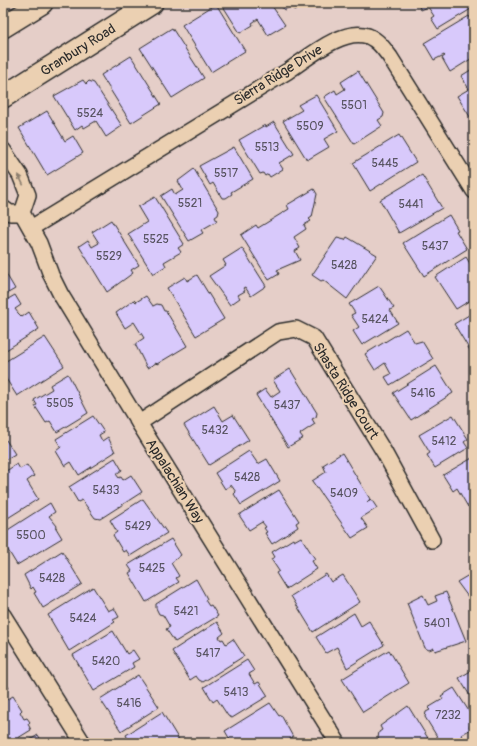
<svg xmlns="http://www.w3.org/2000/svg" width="477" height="746" font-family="Pangolin,sans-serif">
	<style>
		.building { fill: #d8c9fb; stroke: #2b2b2b }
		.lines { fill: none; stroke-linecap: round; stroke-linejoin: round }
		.minor-casing { stroke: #2b2b2b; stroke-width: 18 }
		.secondary-casing { stroke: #2b2b2b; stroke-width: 24 }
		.minor { stroke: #ebd0b2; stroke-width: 15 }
		.secondary { stroke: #ebd0b2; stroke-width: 21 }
		.oneway { fill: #8b7e6e }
		.labels { text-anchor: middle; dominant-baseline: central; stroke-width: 4; stroke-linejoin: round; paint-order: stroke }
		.number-label { font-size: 12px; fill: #56525f }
		.street-label { font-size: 14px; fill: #2b2b2b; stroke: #ebd0b2 }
	</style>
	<rect width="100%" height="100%" fill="#e5cec8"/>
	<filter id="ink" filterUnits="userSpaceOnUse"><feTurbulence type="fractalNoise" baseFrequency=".025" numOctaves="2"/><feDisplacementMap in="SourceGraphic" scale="8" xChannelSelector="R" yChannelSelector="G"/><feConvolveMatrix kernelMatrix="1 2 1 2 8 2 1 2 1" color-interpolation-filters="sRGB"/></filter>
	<g filter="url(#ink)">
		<g class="building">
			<path d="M 221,3 L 270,3 L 285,25 L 268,35 L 258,19 L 252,23 L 253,25 L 240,33 Z"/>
			<path d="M 280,3 L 315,3 L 308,7 L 305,3 L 294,10 L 291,6 L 284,10 Z"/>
			<path d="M 417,3 L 468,3 L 471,9 L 438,29 L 431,18 L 434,16 L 428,7 L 421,10 Z"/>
			<path d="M 216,4 L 245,51 L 211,72 L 182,25 Z"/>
			<path d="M 469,16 L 474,24 L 474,57 L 450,72 L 442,58 L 445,56 L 444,55 L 434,60 L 424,43 Z"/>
			<path d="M 172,28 L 204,78 L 172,98 L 140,48 Z"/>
			<path d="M 131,56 L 161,104 L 131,123 L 101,75 Z"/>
			<path d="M 474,68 L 474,118 L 472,120 L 457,96 L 469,89 L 461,76 Z"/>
			<path d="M 358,71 L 384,113 L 383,117 L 378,120 L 382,126 L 354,144 L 324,97 L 335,90 L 337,94 L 345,89 L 341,82 Z"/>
			<path d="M 83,80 L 86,84 L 89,81 L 94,83 L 122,126 L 106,137 L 96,121 L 84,128 L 82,125 L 75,130 L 54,96 Z"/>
			<path d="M 316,95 L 338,131 L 324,139 L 329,147 L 307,160 L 283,121 L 302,110 L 298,105 Z"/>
			<path d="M 47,111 L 65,141 L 73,136 L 83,153 L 47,175 L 19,128 Z"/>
			<path d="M 274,122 L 294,154 L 279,163 L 283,169 L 270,177 L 268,174 L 265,176 L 263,173 L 260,174 L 239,140 L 265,125 L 266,127 Z"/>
			<path d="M 399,135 L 416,162 L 370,191 L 353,163 Z"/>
			<path d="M 234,147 L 253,179 L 231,192 L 232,194 L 226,198 L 222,198 L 213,183 L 210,185 L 199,166 Z"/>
			<path d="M 194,169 L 219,211 L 218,215 L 215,217 L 217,221 L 201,230 L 203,233 L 189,241 L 161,196 L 172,189 L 175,195 L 183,190 L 178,181 Z"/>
			<path d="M 422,175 L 442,208 L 399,233 L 380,200 Z"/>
			<path d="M 314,189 L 317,194 L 312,217 L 309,219 L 311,221 L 304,225 L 306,229 L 294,237 L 300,248 L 295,251 L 300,260 L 277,270 L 279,274 L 269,280 L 241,235 L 256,225 L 258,228 L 289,209 L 287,205 Z"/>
			<path d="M 155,197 L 184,244 L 178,248 L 181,252 L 164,262 L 166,266 L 153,274 L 128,234 L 147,222 L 138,207 Z"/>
			<path d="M 449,215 L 458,230 L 456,231 L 467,249 L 424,276 L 403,243 Z"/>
			<path d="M 111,220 L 139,265 L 131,270 L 133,273 L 107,292 L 79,246 L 88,240 L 92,247 L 99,243 L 92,232 Z"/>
			<path d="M 347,237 L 377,255 L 347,299 L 323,280 L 321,281 L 312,275 L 337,238 L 345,240 Z"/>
			<path d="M 242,248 L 266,286 L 251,296 L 245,287 L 243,288 L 245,291 L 238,295 L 240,298 L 230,305 L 209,276 L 226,265 L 223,260 Z"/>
			<path d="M 466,257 L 474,270 L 474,298 L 456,309 L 435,277 Z"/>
			<path d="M 5,272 L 15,289 L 3,296 L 3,273 Z"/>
			<path d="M 197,275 L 224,319 L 196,336 L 167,288 L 185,277 L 187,281 Z"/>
			<path d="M 379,286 L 394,308 L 390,310 L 398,323 L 362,345 L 353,331 L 359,327 L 351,315 L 355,313 L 349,304 Z"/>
			<path d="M 15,295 L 21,305 L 15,309 L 18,313 L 22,317 L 29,312 L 39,329 L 3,352 L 3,302 Z"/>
			<path d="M 146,296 L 153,306 L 157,304 L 161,305 L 164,311 L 166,311 L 187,346 L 157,364 L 156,363 L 147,368 L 135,344 L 144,338 L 134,322 L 125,328 L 116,313 L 134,300 L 136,302 Z"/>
			<path d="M 474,312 L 474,357 L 454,324 Z"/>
			<path d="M 406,329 L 415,343 L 422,341 L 433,359 L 390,385 L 385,377 L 391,374 L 385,363 L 375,370 L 365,354 Z"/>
			<path d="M 45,337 L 64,366 L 17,396 L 3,374 L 3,363 Z"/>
			<path d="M 436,366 L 453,393 L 411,420 L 393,393 Z"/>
			<path d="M 290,369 L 317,413 L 316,417 L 312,419 L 315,424 L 300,434 L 303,438 L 288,447 L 256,395 L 265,389 L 271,397 L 280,391 L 273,380 Z"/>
			<path d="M 68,374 L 88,413 L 57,432 L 50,421 L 46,423 L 35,406 L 37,405 L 34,400 L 52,389 L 50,385 Z"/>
			<path d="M 214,406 L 223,421 L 233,415 L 249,440 L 209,465 L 184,425 Z"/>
			<path d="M 453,415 L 468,439 L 464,442 L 468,448 L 435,468 L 427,455 L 430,453 L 419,435 Z"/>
			<path d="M 93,416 L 104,432 L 99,435 L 102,441 L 108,437 L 115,452 L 79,475 L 71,462 L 65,466 L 56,451 L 61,447 L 56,439 Z"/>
			<path d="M 6,440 L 15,454 L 3,461 L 3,441 Z"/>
			<path d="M 249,451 L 258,464 L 267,459 L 280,481 L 241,505 L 234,494 L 236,492 L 231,485 L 225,489 L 215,473 Z"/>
			<path d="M 342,453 L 370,499 L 367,502 L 371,499 L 377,508 L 361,518 L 368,528 L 352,538 L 312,481 L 326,472 L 323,465 Z"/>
			<path d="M 474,457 L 474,503 L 468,507 L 457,488 L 453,491 L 443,475 Z"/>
			<path d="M 115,458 L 122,470 L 116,474 L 119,478 L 121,477 L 123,480 L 131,475 L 142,492 L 100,519 L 95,518 L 82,500 L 78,502 L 69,487 Z"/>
			<path d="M 17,464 L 20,469 L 27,465 L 34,476 L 27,481 L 38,499 L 3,521 L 3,473 Z"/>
			<path d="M 279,490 L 299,521 L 296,523 L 298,527 L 272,544 L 265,533 L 267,532 L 264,528 L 266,527 L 262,522 L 249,530 L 239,515 Z"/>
			<path d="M 143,499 L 167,533 L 130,556 L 126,550 L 123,552 L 113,535 L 117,532 L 110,520 Z"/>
			<path d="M 50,503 L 55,512 L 49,516 L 57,526 L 56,528 L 62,538 L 17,565 L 3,542 L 3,533 Z"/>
			<path d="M 301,537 L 315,559 L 312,561 L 317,569 L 286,589 L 276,573 L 279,571 L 271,559 L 275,557 L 272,552 L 293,539 L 294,541 Z"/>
			<path d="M 171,539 L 181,555 L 171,563 L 179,576 L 176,578 L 179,582 L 146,602 L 129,573 L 132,571 L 128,565 Z"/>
			<path d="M 62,551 L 82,584 L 43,608 L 34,593 L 36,592 L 33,587 L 31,589 L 24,575 Z"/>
			<path d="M 474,572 L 474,605 L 457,582 Z"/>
			<path d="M 326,574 L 331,582 L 343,575 L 360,602 L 313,632 L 291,596 Z"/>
			<path d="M 196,579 L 205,595 L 207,599 L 205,600 L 209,606 L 211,605 L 218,616 L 175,642 L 166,629 L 170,627 L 163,615 L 159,614 L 156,608 L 156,604 Z"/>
			<path d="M 93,587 L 108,611 L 114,608 L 119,617 L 113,620 L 115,622 L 69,651 L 48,615 Z"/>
			<path d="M 446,592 L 466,641 L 435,651 L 434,648 L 429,650 L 425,648 L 407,603 L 423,595 L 428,605 L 437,601 L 435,596 Z"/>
			<path d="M 354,613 L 361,626 L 369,621 L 384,645 L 347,668 L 337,647 L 326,653 L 316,637 Z"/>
			<path d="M 217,622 L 224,633 L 219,637 L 221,640 L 223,639 L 226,644 L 233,639 L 244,656 L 203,682 L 199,680 L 196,676 L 190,680 L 172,651 Z"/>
			<path d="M 113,631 L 127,654 L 133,650 L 139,659 L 132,663 L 134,667 L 94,691 L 73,655 Z"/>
			<path d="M 389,650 L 409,683 L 363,712 L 342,679 Z"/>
			<path d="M 247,660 L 254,671 L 249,674 L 255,684 L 259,682 L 268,696 L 232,718 L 228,716 L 217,699 L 213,702 L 204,687 Z"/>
			<path d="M 474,669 L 474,702 L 459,678 Z"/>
			<path d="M 138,675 L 159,707 L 121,731 L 100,699 Z"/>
			<path d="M 3,679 L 9,688 L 3,692 Z"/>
			<path d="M 454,688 L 474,719 L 474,723 L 469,726 L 471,729 L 461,735 L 464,741 L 460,743 L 441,743 L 425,717 L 426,712 L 430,710 L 428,708 L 443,699 L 441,696 Z"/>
			<path d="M 13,696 L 22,710 L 20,712 L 24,719 L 27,718 L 30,722 L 28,724 L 31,730 L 10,743 L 3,743 L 3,702 Z"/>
			<path d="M 270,703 L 279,716 L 281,715 L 293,737 L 284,743 L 232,743 L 225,731 Z"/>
			<path d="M 408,706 L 431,743 L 381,743 L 378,738 L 379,732 L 382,730 L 380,726 Z"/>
			<path d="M 162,712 L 181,743 L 130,743 L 126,735 Z"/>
			<path d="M 38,735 L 43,743 L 25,743 Z"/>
		</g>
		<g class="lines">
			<g class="minor-casing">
				<g id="minor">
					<path d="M 3,150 L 20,175 L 28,195 L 22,213 L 39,243 L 51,275 L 61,295 L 139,423 L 338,743"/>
					<path d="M 3,208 L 10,213 L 22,213"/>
					<path d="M 31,228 L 288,71 C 308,58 343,27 368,36 C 378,40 384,49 390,57 L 474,191"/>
					<path d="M 139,423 L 278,332 L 296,329 L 314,338 L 384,452 L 432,540"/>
					<path d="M 3,615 L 83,743"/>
				</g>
			</g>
			<g class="secondary-casing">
				<g id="secondary">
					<path d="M 3,27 L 42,3"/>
					<path d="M 3,97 L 152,3"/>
				</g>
			</g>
			<use href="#minor" class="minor"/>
			<use href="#secondary" class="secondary"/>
		</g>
		<defs><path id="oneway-solid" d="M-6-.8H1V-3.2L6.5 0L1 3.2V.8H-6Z"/></defs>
		<use class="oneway" href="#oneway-solid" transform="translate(21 180) rotate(-115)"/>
	</g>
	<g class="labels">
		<g class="number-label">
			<text x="354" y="105">5501</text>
			<text x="90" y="113">5524</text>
			<text x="310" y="126">5509</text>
			<text x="267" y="147">5513</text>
			<text x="385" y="163">5445</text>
			<text x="226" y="173">5517</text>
			<text x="190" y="203">5521</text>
			<text x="411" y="204">5441</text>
			<text x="156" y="239">5525</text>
			<text x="435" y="246">5437</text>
			<text x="109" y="256">5529</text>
			<text x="344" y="265">5428</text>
			<text x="375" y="319">5424</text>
			<text x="423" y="393">5416</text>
			<text x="60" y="403">5505</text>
			<text x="287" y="405">5437</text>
			<text x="215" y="430">5432</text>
			<text x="444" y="441">5412</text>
			<text x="247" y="477">5428</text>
			<text x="106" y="490">5433</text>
			<text x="344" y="493">5409</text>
			<text x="138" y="526">5429</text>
			<text x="31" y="535">5500</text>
			<text x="152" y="568">5425</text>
			<text x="52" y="578">5428</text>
			<text x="186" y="611">5421</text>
			<text x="83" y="618">5424</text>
			<text x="437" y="623">5401</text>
			<text x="208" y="653">5417</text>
			<text x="106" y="661">5420</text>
			<text x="236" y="692">5413</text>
			<text x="129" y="703">5416</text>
			<text x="448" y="715">7232</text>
		</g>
		<g class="street-label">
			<text transform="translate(78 50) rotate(-32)">Granbury Road</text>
			<text transform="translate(278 75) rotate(-32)">Sierra Ridge Drive</text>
			<text transform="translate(346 391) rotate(58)">Shasta Ridge Court</text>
			<text transform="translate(175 481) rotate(58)">Appalachian Way</text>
		</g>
	</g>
	<rect width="477" height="746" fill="none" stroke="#ebd0b2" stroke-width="16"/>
	<rect x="8" y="8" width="461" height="730" fill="none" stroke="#2b2b2b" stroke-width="1.5" filter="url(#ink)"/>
</svg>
